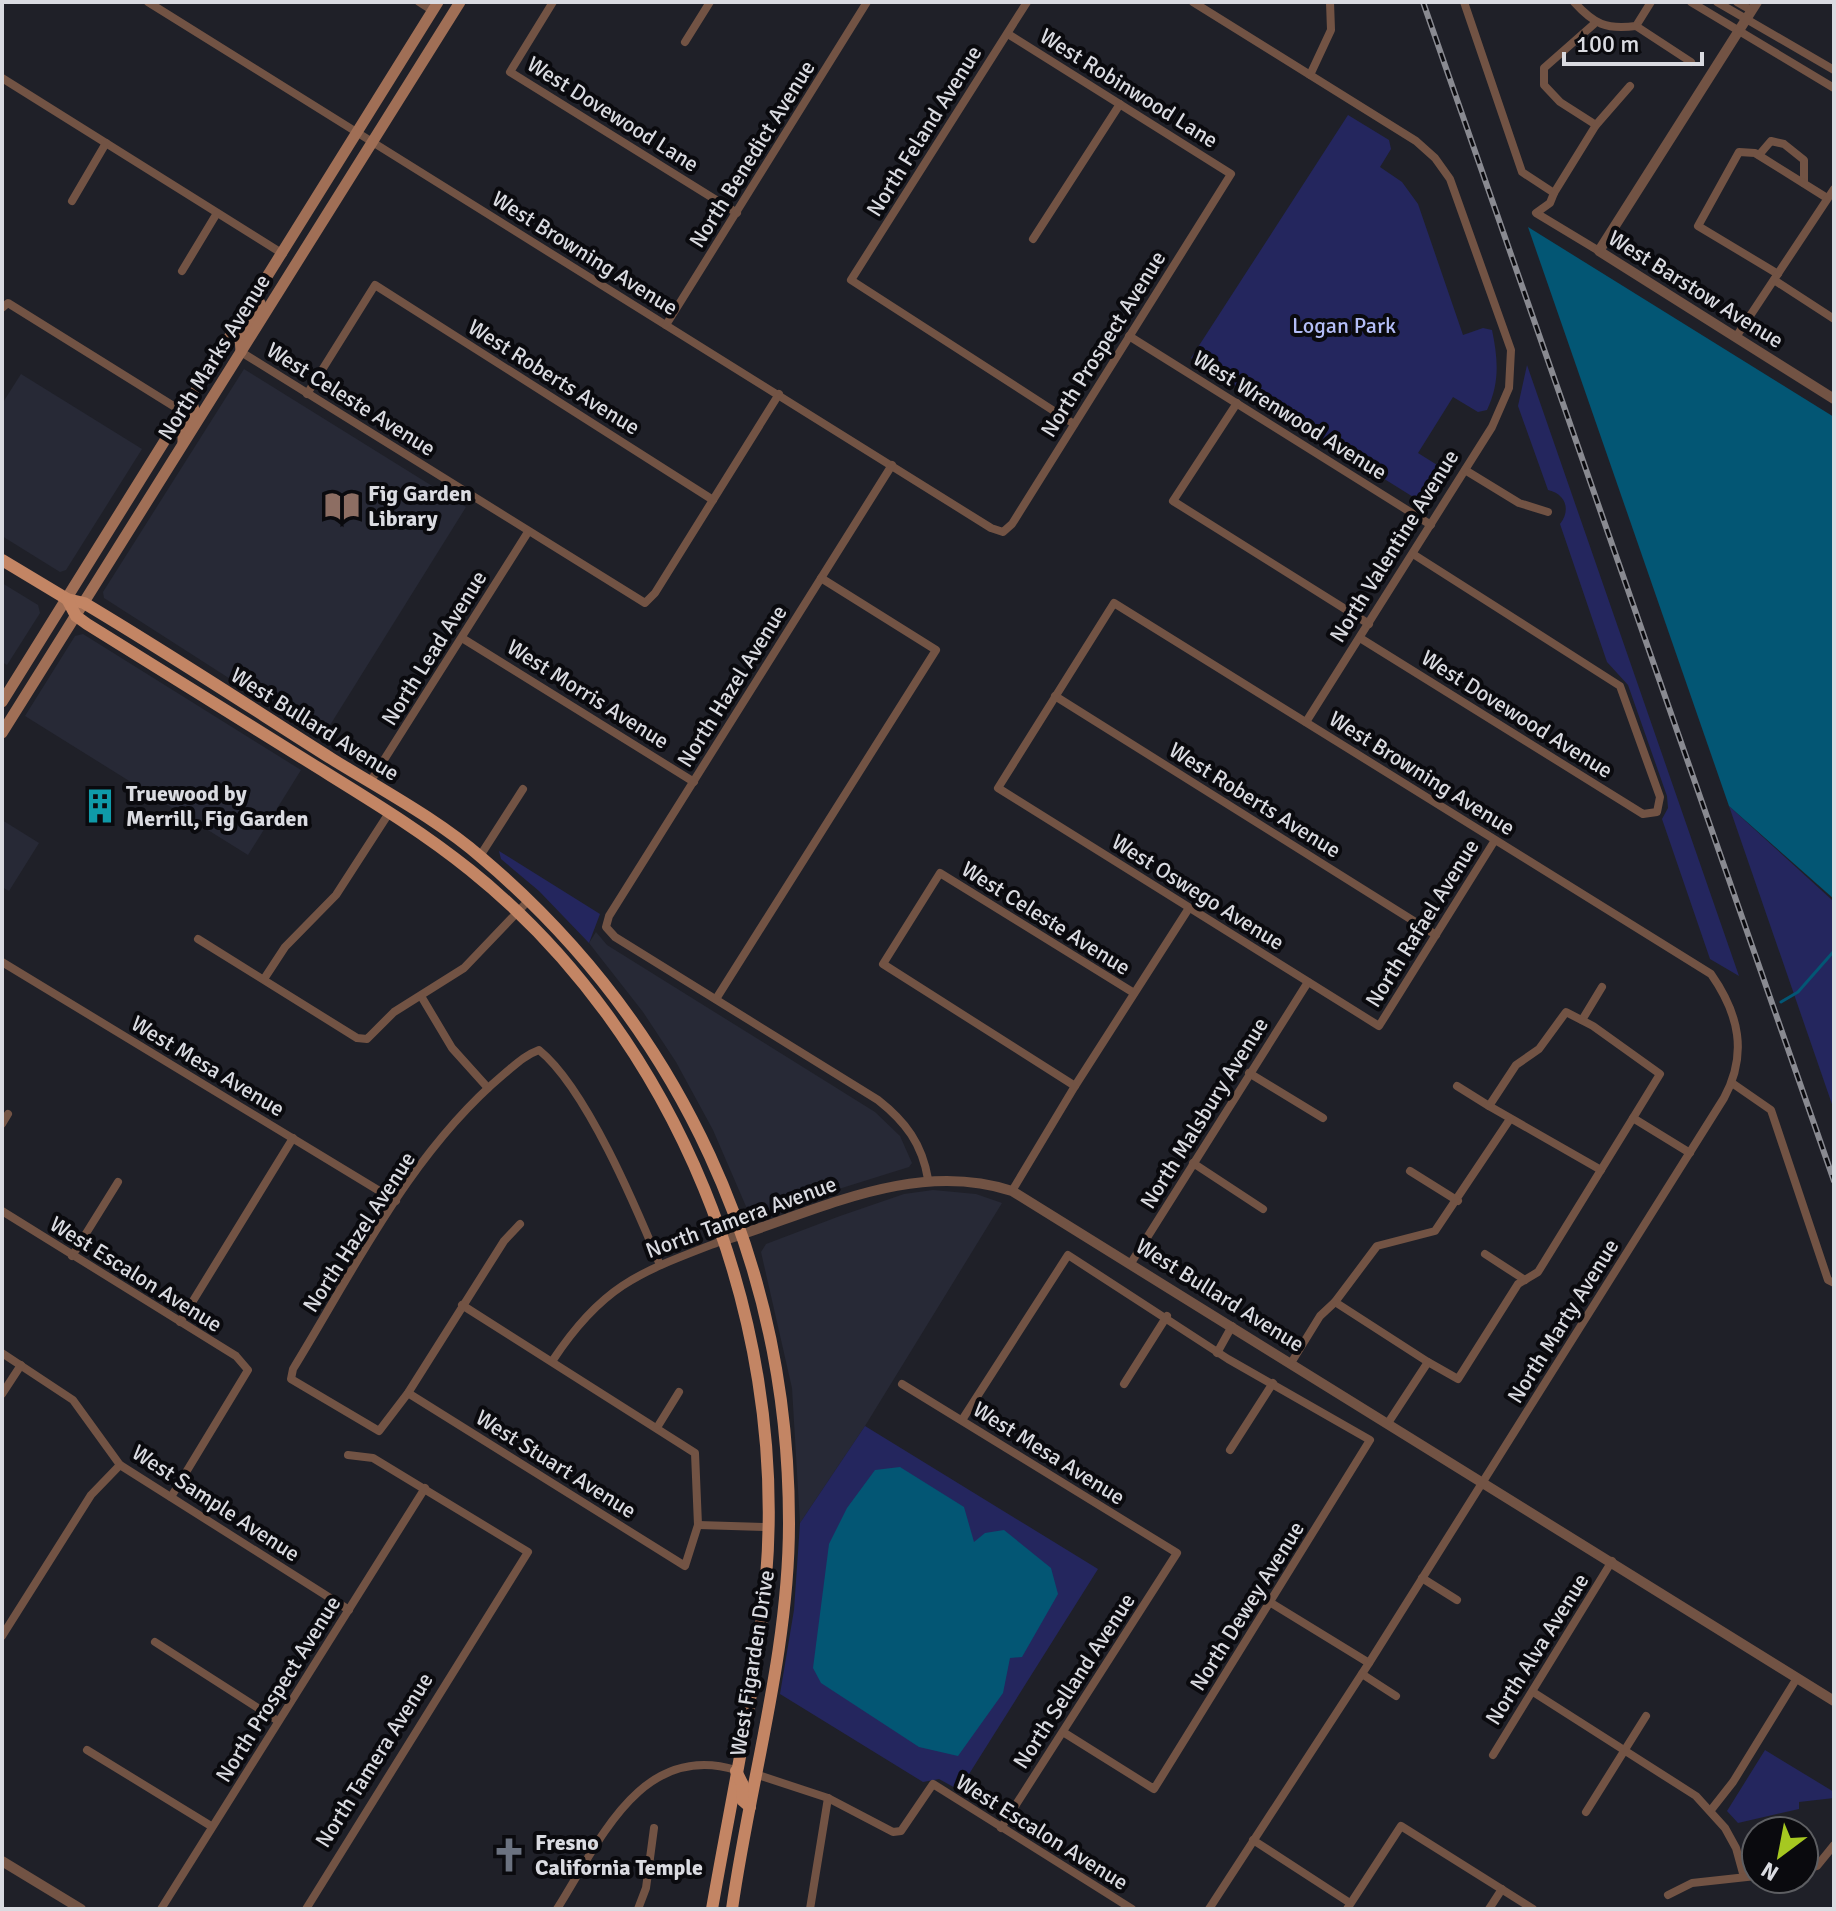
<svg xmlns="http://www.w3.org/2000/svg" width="1836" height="1911" font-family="Signika,sans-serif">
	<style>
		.built { fill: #272936 }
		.green { fill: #24265e }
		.water { fill: #035674 }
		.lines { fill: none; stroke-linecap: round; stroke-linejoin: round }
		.stream { stroke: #035674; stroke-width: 3 }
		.minor { stroke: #725344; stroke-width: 8 }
		.tertiary { stroke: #725344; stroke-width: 10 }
		.secondary { stroke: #a06f56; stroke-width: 11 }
		.primary { stroke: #c38564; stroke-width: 12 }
		.rail-casing { stroke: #898a91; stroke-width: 6 }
		.rail { stroke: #0a0a0e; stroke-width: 3; stroke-dasharray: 9; stroke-linecap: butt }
		.labels { text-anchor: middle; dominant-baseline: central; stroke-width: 8; stroke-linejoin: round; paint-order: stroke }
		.street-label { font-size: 22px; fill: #dadbe1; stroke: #0a0a0e }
		.park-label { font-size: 22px; fill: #b4bef7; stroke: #0a0a0e }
		.poi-label { font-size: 22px; font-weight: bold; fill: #dadbe1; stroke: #0a0a0e; text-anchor: start }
	</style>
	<rect width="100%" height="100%" fill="#1f2028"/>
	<g class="built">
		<path d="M 244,369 L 466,507 L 322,738 L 104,598 L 103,592 Z"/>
		<path d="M 21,374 L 142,449 L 66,570 L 60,572 L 2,536 L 2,404 Z"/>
		<path d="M 2,583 L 38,605 L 40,613 L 7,665 L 2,662 Z"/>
		<path d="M 83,634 L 301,770 L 248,855 L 25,716 L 75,636 Z"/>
		<path d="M 2,820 L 39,843 L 9,891 L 2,887 Z"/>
		<path d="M 596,932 L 607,945 L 875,1112 L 900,1136 L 912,1163 L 909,1167 L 756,1215 L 748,1211 L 713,1130 L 676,1062 L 643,1012 L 589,943 Z"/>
		<path d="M 933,1190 L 976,1194 L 1002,1203 L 865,1426 L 800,1523 L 792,1388 L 761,1252 L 766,1244 L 840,1216 L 904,1194 Z"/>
	</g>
	<g class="green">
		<path d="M 1348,115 L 1389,140 L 1391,149 L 1380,167 L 1402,182 L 1418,204 L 1463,335 L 1483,328 L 1492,330 C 1498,359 1500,383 1487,410 L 1478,412 L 1453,397 L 1418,453 L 1442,468 L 1446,476 L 1426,505 L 1191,358 Z"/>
		<path d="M 1527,365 L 1739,976 L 1710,959 L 1662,819 L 1668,808 L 1667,796 L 1628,685 L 1607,662 L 1560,524 C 1571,510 1566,494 1548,490 L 1518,406 Z"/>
		<path d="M 1729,806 L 1832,900 L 1834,906 L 1834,1110 Z"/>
		<path d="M 499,851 L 600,914 L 589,943 L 539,891 L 501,859 Z"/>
		<path d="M 865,1426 L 1098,1569 L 959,1790 L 939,1779 L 923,1782 L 780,1694 L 794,1610 L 800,1523 Z"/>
		<path d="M 1765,1750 L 1834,1792 L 1834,1798 L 1799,1802 L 1799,1809 L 1738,1823 L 1727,1811 Z"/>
	</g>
	<g class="water">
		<path d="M 1528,227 L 1834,417 L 1834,899 L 1729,806 Z"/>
		<path d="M 900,1467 L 964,1507 L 974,1542 L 985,1533 L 1004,1530 L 1051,1568 L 1058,1594 L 1022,1657 L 1010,1658 L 1003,1693 L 958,1756 L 919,1747 L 821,1683 L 813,1668 L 829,1544 L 847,1508 L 875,1470 Z"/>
	</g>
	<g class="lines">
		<path class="stream" d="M 1781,1002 L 1798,992 L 1834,951"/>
		<g class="minor">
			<path d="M 148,2 L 991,528 L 1003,532 L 1012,524 L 1231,174 L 1008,34"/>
			<path d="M 419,2 L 433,11"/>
			<path d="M 553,2 L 510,72 L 737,213"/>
			<path d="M 1027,2 L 851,280 L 1074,424"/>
			<path d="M 1193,2 L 1416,141 L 1435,158 L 1450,179 L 1511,350 L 1509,388 L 1492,427 L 1306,722"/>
			<path d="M 1464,2 L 1522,172 L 1554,193 L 1596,125 L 1560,102 L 1544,85 L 1544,68 L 1594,24"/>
			<path d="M 1574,2 C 1594,24 1606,30 1636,26 L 1651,2"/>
			<path d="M 1691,2 L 1834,88"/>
			<path d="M 1717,2 L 1834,70"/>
			<path d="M 1737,2 L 1751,10"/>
			<path d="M 1636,26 L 1691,62"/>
			<path d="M 685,42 L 710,2"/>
			<path d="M 1310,75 L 1331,30 L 1330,2"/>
			<path d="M 2,78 L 283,254"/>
			<path d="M 1596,125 L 1630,86"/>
			<path d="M 1759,155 L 1771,141 L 1784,144 L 1804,160 L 1804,183"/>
			<path d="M 1554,193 L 1550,203 L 1536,213 L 1599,251"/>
			<path d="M 72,201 L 106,143"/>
			<path d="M 1033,239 L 1120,104"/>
			<path d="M 182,271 L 217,213"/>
			<path d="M 1778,274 L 1698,226 L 1739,152 L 1755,153 L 1827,198"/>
			<path d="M 1774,280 L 1834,319"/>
			<path d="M 2,308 L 8,303 L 183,412"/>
			<path d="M 666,325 L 867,2"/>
			<path d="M 1129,336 L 1431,525"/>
			<path d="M 1736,337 L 1834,189"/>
			<path d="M 241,352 L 645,603 L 655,593 L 779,394"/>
			<path d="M 307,394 L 375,285 L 713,500"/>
			<path d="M 1237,403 L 1173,501 L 1369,624"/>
			<path d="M 892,465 L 609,916 L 606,927 L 615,937 L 878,1100 C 906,1122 922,1144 928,1179"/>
			<path d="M 1465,470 L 1519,503 L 1548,512"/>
			<path d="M 462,638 L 694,782"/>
			<path d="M 1360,638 L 1643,814 L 1657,812 L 1660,797 L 1620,686 L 1413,554"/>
			<path d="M 1055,696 L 1436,935"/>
			<path d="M 370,782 L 528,532"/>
			<path d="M 480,856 L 523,789"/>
			<path d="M 198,939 L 357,1038 L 367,1039 L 394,1012 L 464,968 L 529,900"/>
			<path d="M 2,962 L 396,1201"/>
			<path d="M 264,979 L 285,947 L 336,895 L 389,813"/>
			<path d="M 421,996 L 452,1048 L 488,1088"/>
			<path d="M 716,999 L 936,650 L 821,578"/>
			<path d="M 1582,1020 L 1602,987"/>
			<path d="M 1249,1073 L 1323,1118"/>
			<path d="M 1732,1083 L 1771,1110 L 1828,1280 L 1834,1283"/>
			<path d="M 1075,1086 L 883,964 L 940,873 L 1134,993"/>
			<path d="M 1457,1086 L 1489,1106"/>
			<path d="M 2,1124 L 8,1114"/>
			<path d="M 1193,1163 L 1263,1209"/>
			<path d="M 1601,1170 L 1489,1106 L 1516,1065 L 1539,1049 L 1566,1012 L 1593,1026 L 1660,1074 L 1633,1118"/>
			<path d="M 1410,1171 L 1458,1201"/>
			<path d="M 1012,1191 L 1075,1086 L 1189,908"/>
			<path d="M 2,1211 L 236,1356 L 248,1370 L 171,1497"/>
			<path d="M 520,1224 L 504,1241 L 408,1393 L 379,1431 L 291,1379 L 293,1369 C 355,1268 411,1152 504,1074 C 515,1065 525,1055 539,1050 C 586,1088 636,1207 660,1265"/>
			<path d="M 1485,1254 L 1525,1280"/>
			<path d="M 72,1256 L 118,1182"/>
			<path d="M 1131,1263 L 1308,982"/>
			<path d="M 180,1322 L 293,1138"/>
			<path d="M 2,1353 L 73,1400 L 120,1465 L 349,1610"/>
			<path d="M 1217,1353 L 1232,1326"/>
			<path d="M 553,1360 C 604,1283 641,1272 724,1240"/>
			<path d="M 1428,1362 L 1335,1302 L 1377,1246 L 1435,1231 L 1510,1119"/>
			<path d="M 1291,1363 L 1320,1316 L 1335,1302"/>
			<path d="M 902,1384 L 1177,1553 L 1001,1828"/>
			<path d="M 1124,1384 L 1167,1316"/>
			<path d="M 408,1393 L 685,1566 L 698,1525 L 695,1453 L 462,1305"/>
			<path d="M 2,1394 L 21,1365"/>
			<path d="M 962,1420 L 1068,1255 L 1228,1359 L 1370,1440 L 1154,1789 L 1063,1732"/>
			<path d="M 1388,1423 L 1428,1362 L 1458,1379 L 1518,1284 L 1538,1272 L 1633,1118 L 1690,1153"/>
			<path d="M 658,1426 L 679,1392"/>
			<path d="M 1230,1450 L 1273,1383"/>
			<path d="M 698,1525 L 767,1527"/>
			<path d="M 1422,1578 L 1457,1600"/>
			<path d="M 1271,1603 L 1369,1663"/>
			<path d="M 2,1636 L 91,1495 L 120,1465"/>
			<path d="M 155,1642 L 278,1721"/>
			<path d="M 1362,1674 L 1396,1696"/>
			<path d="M 1533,1692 L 1696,1796 L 1725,1828 L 1736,1848 L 1744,1877"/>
			<path d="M 87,1750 L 211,1826"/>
			<path d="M 1493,1755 L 1612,1561"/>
			<path d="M 755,1774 L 828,1798 L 893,1832 L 901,1831 L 933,1784 L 1132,1909"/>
			<path d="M 1711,1810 L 1733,1782 L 1797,1678"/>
			<path d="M 1586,1812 L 1646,1716"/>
			<path d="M 1253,1840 L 1350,1903"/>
			<path d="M 1804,1870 L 1817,1866 L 1834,1845"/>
			<path d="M 1668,1895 L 1692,1883 L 1756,1876"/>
			<path d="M 161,1909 L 425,1488"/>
			<path d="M 306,1909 L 528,1552 L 373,1458 L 348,1455"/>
			<path d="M 557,1909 C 599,1843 640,1741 736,1770"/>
			<path d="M 638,1909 L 646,1888 L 654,1828"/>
			<path d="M 810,1909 L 828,1798"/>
			<path d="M 1209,1909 L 1369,1663 L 1724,1098 C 1748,1054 1739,1014 1711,974 L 1114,603 L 998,788 L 1379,1026 L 1495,840"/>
			<path d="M 1347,1909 L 1401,1826 L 1533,1909"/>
			<path d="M 1489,1909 L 1502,1889"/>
		</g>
		<g class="tertiary">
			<path d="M 1757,2 L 1599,251 L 1834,399"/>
			<path d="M 724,1240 C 818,1211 914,1159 1012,1191 L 1834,1701"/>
			<path d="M 2,1861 L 81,1909"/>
		</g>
		<g class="secondary">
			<path d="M 241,352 L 240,337 L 260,303"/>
			<path d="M 183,443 L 183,428 L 194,410 L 191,399"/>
			<path d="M 2,702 L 438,2"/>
			<path d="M 2,733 L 460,2"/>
		</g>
		<g class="primary">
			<path d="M 2,560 L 67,599 L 84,603 C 168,653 250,707 332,759 C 382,790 437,819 482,858 C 680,1026 789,1262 789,1523 C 789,1653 750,1781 732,1909"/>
			<path d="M 67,599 L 76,616 L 87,624 C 159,669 232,714 304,759 C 360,794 418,828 470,870 C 677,1036 788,1316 766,1578 C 756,1689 731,1799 712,1909"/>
			<path d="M 736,1771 L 743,1785 L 742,1800 L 750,1807"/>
		</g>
		<g class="rail-casing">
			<path id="rail" d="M 1423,2 L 1834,1181"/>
		</g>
		<use href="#rail" class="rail"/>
	</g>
	<defs>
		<g id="library-bare" transform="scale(2.76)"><path d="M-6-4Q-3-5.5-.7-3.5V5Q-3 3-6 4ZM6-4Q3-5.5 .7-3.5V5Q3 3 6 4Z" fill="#8d6e63" stroke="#0a0a0e" stroke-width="2.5" paint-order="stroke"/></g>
		<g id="building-bare" transform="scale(2.76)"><path d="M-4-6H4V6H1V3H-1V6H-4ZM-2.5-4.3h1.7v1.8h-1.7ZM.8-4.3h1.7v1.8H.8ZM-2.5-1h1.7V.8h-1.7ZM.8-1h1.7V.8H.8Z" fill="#0f9aa8" stroke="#0a0a0e" stroke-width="2.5" paint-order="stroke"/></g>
		<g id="church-bare" transform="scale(2.76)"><path d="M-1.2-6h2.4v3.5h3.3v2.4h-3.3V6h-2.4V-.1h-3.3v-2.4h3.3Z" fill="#6b7280" stroke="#0a0a0e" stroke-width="2.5" paint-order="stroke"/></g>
	</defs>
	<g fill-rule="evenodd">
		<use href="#library-bare" x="342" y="506"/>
		<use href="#building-bare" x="100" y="806"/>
		<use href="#church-bare" x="509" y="1855"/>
	</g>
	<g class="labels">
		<g class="street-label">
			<text transform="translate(1129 88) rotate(32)">West Robinwood Lane</text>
			<text transform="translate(613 114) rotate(32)">West Dovewood Lane</text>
			<text transform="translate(924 131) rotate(-58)">North Feland Avenue</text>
			<text transform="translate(752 154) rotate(-58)">North Benedict Avenue</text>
			<text transform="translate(585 253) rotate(32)">West Browning Avenue</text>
			<text transform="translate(1696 289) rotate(32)">West Barstow Avenue</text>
			<text transform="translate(1103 344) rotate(-58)">North Prospect Avenue</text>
			<text transform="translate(214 357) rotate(-58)">North Marks Avenue</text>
			<text transform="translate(554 377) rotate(32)">West Roberts Avenue</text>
			<text transform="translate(351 399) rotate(32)">West Celeste Avenue</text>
			<text transform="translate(1290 415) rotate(32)">West Wrenwood Avenue</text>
			<text transform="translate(1394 546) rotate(-58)">North Valentine Avenue</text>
			<text transform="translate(434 648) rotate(-58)">North Lead Avenue</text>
			<text transform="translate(732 686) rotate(-58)">North Hazel Avenue</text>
			<text transform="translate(588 694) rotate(32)">West Morris Avenue</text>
			<text transform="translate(1517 714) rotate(32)">West Dovewood Avenue</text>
			<text transform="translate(315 724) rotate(32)">West Bullard Avenue</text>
			<text transform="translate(1422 773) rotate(32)">West Browning Avenue</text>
			<text transform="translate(1255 800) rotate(32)">West Roberts Avenue</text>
			<text transform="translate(1198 892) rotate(32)">West Oswego Avenue</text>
			<text transform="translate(1046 918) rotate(32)">West Celeste Avenue</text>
			<text transform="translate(1422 923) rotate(-58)">North Rafael Avenue</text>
			<text transform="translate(208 1066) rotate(31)">West Mesa Avenue</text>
			<text transform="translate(1204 1113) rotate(-58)">North Malsbury Avenue</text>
			<text transform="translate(741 1217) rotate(-20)">North Tamera Avenue</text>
			<text transform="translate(359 1232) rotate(-57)">North Hazel Avenue</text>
			<text transform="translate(136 1274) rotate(32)">West Escalon Avenue</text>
			<text transform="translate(1220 1295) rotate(32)">West Bullard Avenue</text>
			<text transform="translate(1563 1321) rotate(-58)">North Marty Avenue</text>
			<text transform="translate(1049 1453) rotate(32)">West Mesa Avenue</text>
			<text transform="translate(556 1464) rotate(32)">West Stuart Avenue</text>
			<text transform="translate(216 1503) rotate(33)">West Sample Avenue</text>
			<text transform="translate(1247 1606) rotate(-58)">North Dewey Avenue</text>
			<text transform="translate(1537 1649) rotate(-58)">North Alva Avenue</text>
			<text transform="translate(752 1663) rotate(-81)">West Figarden Drive</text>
			<text transform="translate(1074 1681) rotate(-57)">North Selland Avenue</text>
			<text transform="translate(278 1689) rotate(-58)">North Prospect Avenue</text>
			<text transform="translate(374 1760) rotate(-58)">North Tamera Avenue</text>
			<text transform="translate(1042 1832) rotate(32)">West Escalon Avenue</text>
		</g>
		<g class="park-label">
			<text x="1344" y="325">Logan Park</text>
		</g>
		<g class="poi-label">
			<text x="368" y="493">Fig Garden<tspan x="368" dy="25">Library</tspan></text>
			<text x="126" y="793">Truewood by<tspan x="126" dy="25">Merrill, Fig Garden</tspan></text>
			<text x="535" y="1842">Fresno<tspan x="535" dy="25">California Temple</tspan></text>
		</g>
	</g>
	<rect width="1836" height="1911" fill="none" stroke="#dadbe1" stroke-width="8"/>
	<g transform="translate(1780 1855) rotate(212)"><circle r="38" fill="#0a0a0e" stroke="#5d5e62" stroke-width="2"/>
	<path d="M0-6L14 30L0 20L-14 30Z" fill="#a6c821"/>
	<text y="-12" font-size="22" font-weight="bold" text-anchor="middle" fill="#dadbe1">N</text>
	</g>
	<path d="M1564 52v12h138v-12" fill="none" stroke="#dadbe1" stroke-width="4"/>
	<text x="1576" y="52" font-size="24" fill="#dadbe1" stroke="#0a0a0e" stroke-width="6" paint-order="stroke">100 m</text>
</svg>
